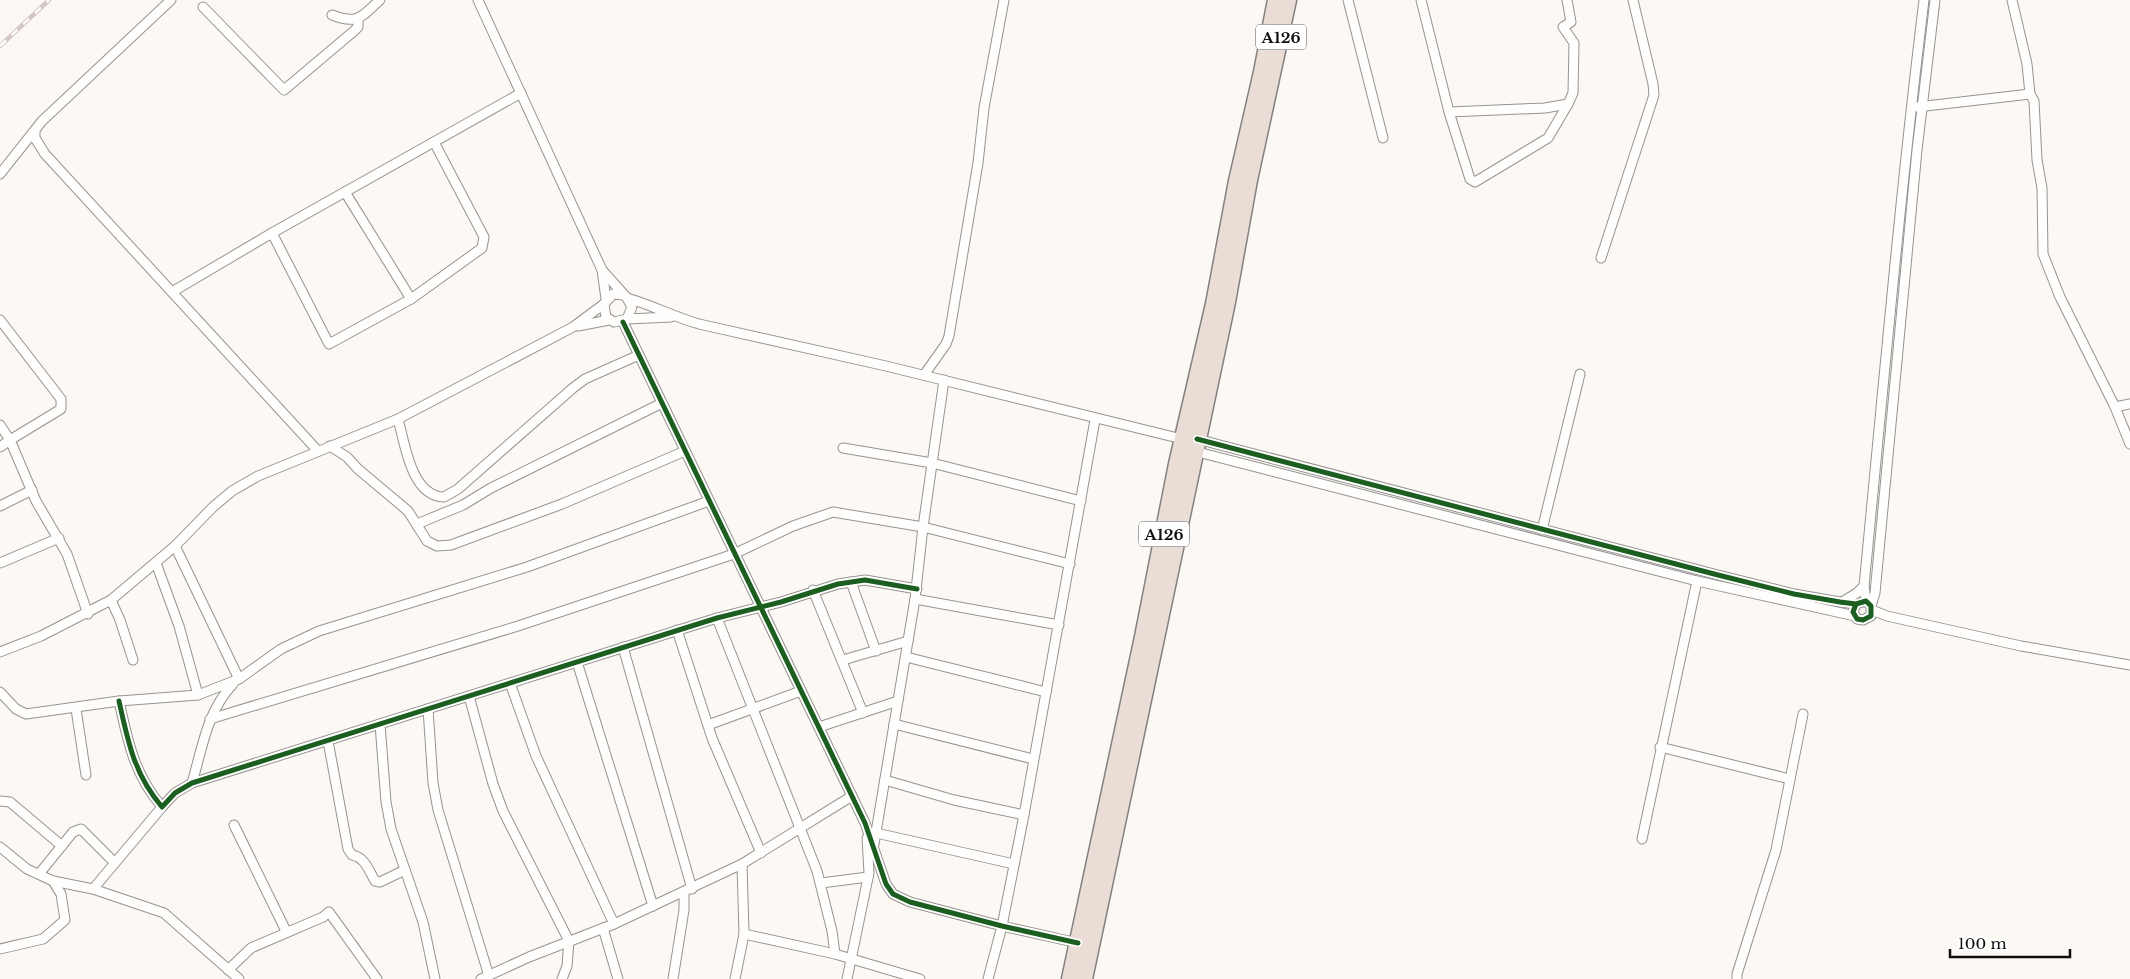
<svg xmlns="http://www.w3.org/2000/svg" width="2130" height="979" font-family="'Libre Baskerville',serif">
	<style>
		.lines { fill: none; stroke-linecap: round; stroke-linejoin: round }
		.street-casing { stroke: #959492; stroke-width: 11 }
		.highway-casing { stroke: #82817f; stroke-width: 19 }
		.street { stroke: #fffefd; stroke-width: 9 }
		.highway { stroke: #e9ddd6; stroke-width: 16 }
		.rail-casing { stroke: #d7c6c8; stroke-width: 4.5 }
		.rail { stroke: #fff; stroke-width: 2.5; stroke-dasharray: 8; stroke-linecap: butt }
		.cycleway-casing { stroke: #fff; stroke-width: 8 }
		.cycleway { stroke: #1b5e20; stroke-width: 5 }
		.labels { text-anchor: middle; dominant-baseline: central; stroke-width: 5; stroke-linejoin: round; paint-order: stroke }
		.shield { fill: #fff; stroke: #565656; stroke-width: 1 }
		.shield-label { font-size: 15px; font-weight: bold; fill: #0e0e0e }
	</style>
	<rect width="100%" height="100%" fill="#fcf9f4"/>
	<g class="lines">
		<g class="street-casing">
			<g id="street">
				<path d="M 478,0 L 602,270 L 606,299"/>
				<path d="M 1348,0 L 1383,138"/>
				<path d="M 1421,0 L 1449,112 L 1545,108 L 1568,104"/>
				<path d="M 2012,0 L 2027,64 L 2030,94 L 2034,101 L 2037,160 L 2042,188 L 2043,254 L 2060,297 L 2115,407 L 2130,444"/>
				<path d="M 203,7 L 284,90 L 354,31 L 358,27 L 358,20"/>
				<path d="M 332,15 C 358,25 361,17 380,0"/>
				<path d="M 1917,107 L 2030,94"/>
				<path d="M 1449,112 L 1470,179 L 1475,182 L 1548,138 L 1568,104 L 1573,93 L 1574,43 L 1563,27 L 1571,22 L 1567,0"/>
				<path d="M 35,131 L 35,138 L 45,154 L 318,451"/>
				<path d="M 0,174 L 42,121 L 171,0"/>
				<path d="M 272,233 L 329,344 L 411,299 L 345,192"/>
				<path d="M 1601,258 L 1654,95 L 1653,84 L 1633,0"/>
				<path d="M 602,270 L 627,298 L 632,307 L 627,319 L 614,322 L 606,317 L 604,304 L 613,294 L 623,295"/>
				<path d="M 172,292 L 272,233 L 521,93"/>
				<path d="M 627,298 C 652,305 674,317 699,324 L 886,366 L 1182,439"/>
				<path d="M 411,299 L 482,248 L 484,237 L 434,142"/>
				<path d="M 627,319 L 671,317"/>
				<path d="M 0,320 L 61,399 L 61,409 L 10,440 L 0,425"/>
				<path d="M 623,322 L 865,823 L 886,884 L 893,894 L 910,902 L 1002,926 L 1078,943"/>
				<path d="M 578,326 L 609,320"/>
				<path d="M 924,375 L 946,344 L 949,336 L 978,163 L 984,108 L 1004,0"/>
				<path d="M 2115,407 L 2130,404"/>
				<path d="M 398,419 C 405,444 411,496 444,497 L 458,489 L 573,388 L 585,379 L 639,355"/>
				<path d="M 1197,439 L 1718,575 L 1794,594 L 1840,602 L 1856,604 L 1866,601 L 1871,606 L 1871,616 L 1863,620 L 1857,619 L 1853,612 L 1856,604"/>
				<path d="M 330,446 L 347,457 L 358,469 L 408,511 L 427,541 L 437,546 L 451,545 L 562,504 L 685,451"/>
				<path d="M 0,447 L 10,440 L 36,501 L 67,554 L 88,614"/>
				<path d="M 843,448 L 932,463 L 1081,501"/>
				<path d="M 1194,451 L 1697,581 L 1855,616"/>
				<path d="M 0,506 L 32,490"/>
				<path d="M 417,524 L 463,505 L 491,488 L 662,403"/>
				<path d="M 1542,530 L 1580,374"/>
				<path d="M 175,546 L 239,679"/>
				<path d="M 0,563 L 59,538"/>
				<path d="M 156,563 L 179,626 L 198,695"/>
				<path d="M 851,582 L 876,651"/>
				<path d="M 813,590 L 863,713"/>
				<path d="M 915,599 L 1059,625"/>
				<path d="M 111,600 L 120,620 L 133,660"/>
				<path d="M 1866,601 L 1864,586 C 1883,391 1900,195 1924,0"/>
				<path d="M 1842,602 L 1857,593 L 1864,586"/>
				<path d="M 1871,606 L 1875,593 L 1917,150 L 1935,0"/>
				<path d="M 1872,610 L 1887,616 L 2021,646 L 2130,665"/>
				<path d="M 717,618 L 817,871 L 832,931 L 835,954"/>
				<path d="M 677,630 L 712,738 L 761,853"/>
				<path d="M 623,647 L 692,889"/>
				<path d="M 0,652 L 41,636 L 111,600 L 175,546 L 213,507 L 232,491 L 258,476 L 398,419 L 573,327 L 604,304"/>
				<path d="M 906,657 L 1046,692"/>
				<path d="M 843,660 L 908,641"/>
				<path d="M 577,662 L 653,906"/>
				<path d="M 510,683 L 536,756 L 614,924"/>
				<path d="M 0,692 L 16,709 L 26,714 L 119,701 L 198,695 L 239,679 L 281,649 L 319,631 L 527,567 L 709,501"/>
				<path d="M 469,696 L 493,784 L 503,811 L 569,941 L 567,966 L 562,979"/>
				<path d="M 119,701 C 128,742 134,774 162,807 L 175,793 L 192,783 L 717,618 L 781,602 L 838,584 L 865,580 L 917,589"/>
				<path d="M 76,709 L 86,775"/>
				<path d="M 428,709 L 433,783 L 438,810 L 489,976"/>
				<path d="M 210,719 L 518,626 L 734,554 L 793,526 L 833,512 L 923,527 L 1070,564"/>
				<path d="M 380,724 L 386,802 L 391,829 L 423,922 L 435,979"/>
				<path d="M 894,724 L 1033,759"/>
				<path d="M 708,725 L 801,691"/>
				<path d="M 819,727 L 898,701"/>
				<path d="M 328,741 L 348,849 L 352,855 C 365,857 369,871 375,881 L 380,882 L 405,870"/>
				<path d="M 1660,747 L 1790,779"/>
				<path d="M 885,780 L 954,800 L 1024,815"/>
				<path d="M 192,783 C 202,749 207,711 233,684"/>
				<path d="M 0,801 L 10,802 L 62,846"/>
				<path d="M 234,825 L 286,931"/>
				<path d="M 876,833 L 1014,864"/>
				<path d="M 1642,839 L 1697,581"/>
				<path d="M 874,844 L 915,599 L 923,527 L 944,380"/>
				<path d="M 0,847 L 27,869 L 53,881 L 93,889 L 164,913 L 239,979"/>
				<path d="M 39,874 L 73,832 L 81,829 L 115,863"/>
				<path d="M 821,883 L 868,877"/>
				<path d="M 93,889 L 162,807"/>
				<path d="M 603,928 L 618,979"/>
				<path d="M 744,934 L 835,954 L 920,979"/>
				<path d="M 0,949 L 43,939 L 65,920 L 61,894 L 53,881"/>
				<path d="M 228,970 L 251,948 L 323,917 L 329,912 L 377,979"/>
				<path d="M 481,979 L 529,957 L 614,924 L 742,864 L 852,796"/>
				<path d="M 673,979 L 684,910 L 684,892"/>
				<path d="M 735,979 L 744,934 L 742,864"/>
				<path d="M 847,979 L 869,873 L 867,838"/>
				<path d="M 988,979 L 1002,926 L 1024,815 L 1095,420"/>
				<path d="M 1737,979 L 1737,974 L 1776,850 L 1803,714"/>
			</g>
		</g>
		<g class="highway-casing">
			<g id="highway">
				<path d="M 1070,979 L 1143,637 L 1177,464 L 1214,304 L 1237,181 L 1262,72 L 1276,0"/>
				<path d="M 1084,979 L 1227,302 L 1249,180 L 1288,0"/>
			</g>
		</g>
		<use href="#street" class="street"/>
		<use href="#highway" class="highway"/>
		<g class="rail-casing">
			<path id="rail" d="M 0,46 L 49,0"/>
		</g>
		<use href="#rail" class="rail"/>
		<g class="cycleway-casing">
			<g id="cycleway">
				<path d="M 623,322 L 865,823 L 886,884 L 893,894 L 910,902 L 1002,926 L 1078,943"/>
				<path d="M 1197,439 L 1718,575 L 1794,594 L 1840,602 L 1856,604 L 1866,601 L 1871,606 L 1871,616 L 1863,620 L 1857,619 L 1853,612 L 1856,604"/>
				<path d="M 119,701 C 128,742 134,774 162,807 L 175,793 L 192,783 L 717,618 L 781,602 L 838,584 L 865,580 L 917,589"/>
			</g>
		</g>
		<use href="#cycleway" class="cycleway"/>
	</g>
	<g class="labels">
		<g class="shield">
			<rect x="1256" y="24.5" width="50" height="25" rx="4"/>
			<rect x="1139" y="521.5" width="50" height="25" rx="4"/>
		</g>
		<g class="shield-label">
			<text x="1281" y="37">A126</text>
			<text x="1164" y="534">A126</text>
		</g>
	</g>
	<path d="M1950 949v8h120v-8" fill="none" stroke="#0e0e0e" stroke-width="2.5"/>
	<text x="1958" y="949" font-size="15" fill="#0e0e0e" stroke="#ffffff" stroke-width="4" paint-order="stroke">100 m</text>
</svg>
